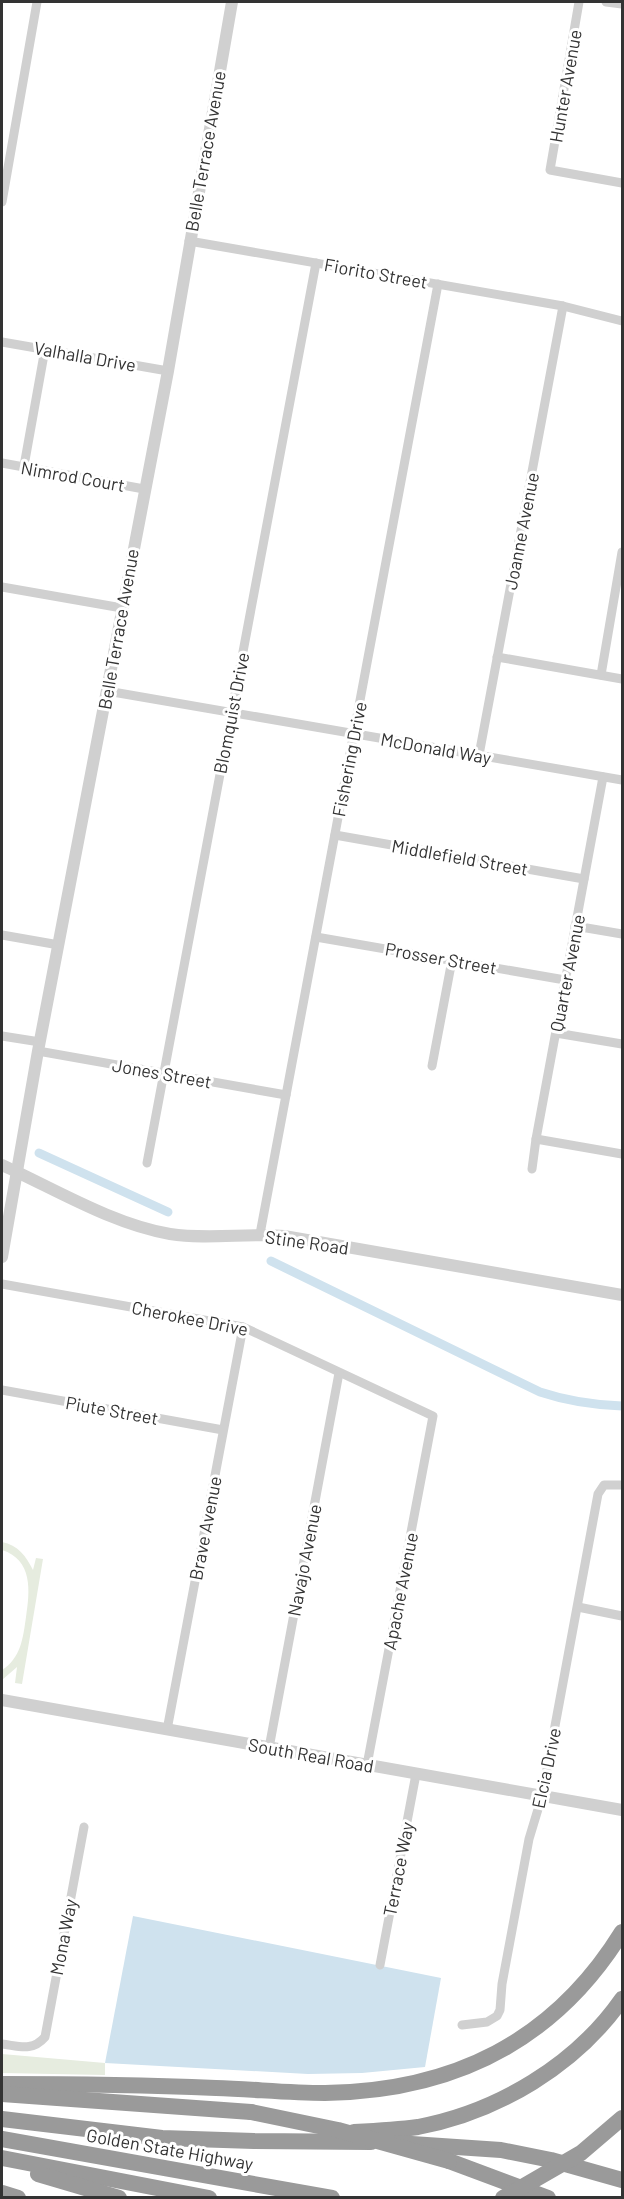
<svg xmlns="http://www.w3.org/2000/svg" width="624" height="2199" font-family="Barlow,sans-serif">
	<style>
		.green { fill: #e6ecdf }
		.water { fill: #cfe2ee }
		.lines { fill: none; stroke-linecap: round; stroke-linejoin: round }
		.canal { stroke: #cfe2ee; stroke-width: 9 }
		.minor { stroke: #d0d0d0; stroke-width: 9 }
		.tertiary { stroke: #d0d0d0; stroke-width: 12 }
		.motorway { stroke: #9a9a9a; stroke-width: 16 }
		.motorway-bridge { stroke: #9a9a9a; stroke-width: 16 }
		.labels { text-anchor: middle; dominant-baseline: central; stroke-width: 6; stroke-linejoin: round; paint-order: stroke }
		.street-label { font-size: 18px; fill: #333; stroke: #fff }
	</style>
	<rect width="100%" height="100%" fill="#fff"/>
	<g class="green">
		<path d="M 2,1542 C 18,1545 26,1556 33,1570 L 36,1558 L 43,1559 L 22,1684 L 15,1683 L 17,1667 L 2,1680 L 2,1670 C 21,1658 23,1638 26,1617 C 30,1591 33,1560 2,1550 Z"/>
		<path d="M 2,2054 L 105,2063 L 105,2075 L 2,2073 Z"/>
	</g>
	<path class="water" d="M 133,1916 L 441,1978 L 425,2067 L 362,2073 L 308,2074 L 105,2063 Z"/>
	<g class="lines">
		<g class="canal">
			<path d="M 39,1153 L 168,1212"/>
			<path d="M 271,1261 L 540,1392 C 567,1401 594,1405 622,1406"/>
		</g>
		<g class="minor">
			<path d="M 579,2 L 550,170 L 622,183"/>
			<path d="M 606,2 L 622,4"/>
			<path d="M 2,202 L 37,2"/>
			<path d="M 189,241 L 563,306 L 622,321"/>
			<path d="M 2,342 L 168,371"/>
			<path d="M 2,463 L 144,489"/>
			<path d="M 24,466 L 45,349"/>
			<path d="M 2,587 L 122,608"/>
			<path d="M 497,657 L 622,679"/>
			<path d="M 601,675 L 622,552"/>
			<path d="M 107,691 L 622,780"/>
			<path d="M 479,755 L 563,306"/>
			<path d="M 335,835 L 584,879"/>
			<path d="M 575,926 L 622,934"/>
			<path d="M 2,935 L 59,945"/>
			<path d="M 316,937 L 565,980"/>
			<path d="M 556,1033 L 622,1044"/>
			<path d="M 2,1036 L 40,1042"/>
			<path d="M 38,1051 L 286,1095"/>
			<path d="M 432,1066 L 452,960"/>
			<path d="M 536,1139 L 622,1154"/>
			<path d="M 147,1163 L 316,263"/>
			<path d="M 532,1169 L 536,1139 L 603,777"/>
			<path d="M 260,1234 L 438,284"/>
			<path d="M 2,1284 L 243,1327 L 433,1416 L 367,1765"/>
			<path d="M 2,1390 L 223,1430"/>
			<path d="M 578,1607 L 622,1616"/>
			<path d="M 167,1730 L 243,1327"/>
			<path d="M 269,1748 L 339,1373"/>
			<path d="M 380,1965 L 416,1774"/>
			<path d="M 462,2025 L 487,2022 L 497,2016 L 500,2010 L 502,1984 L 529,1839 L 542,1796 L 598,1494 L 604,1485 L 622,1485"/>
			<path d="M 2,2044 C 19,2046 32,2052 45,2037 L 84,1827"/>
		</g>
		<g class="tertiary">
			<path d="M 2,1165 C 55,1189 112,1224 170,1234 C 207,1240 247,1233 284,1236 L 622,1295"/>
			<path d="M 2,1257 L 38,1051 L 168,371 L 232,2"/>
			<path d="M 2,1700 L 622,1810"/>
		</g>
		<g class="motorway">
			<path d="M 2,2084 C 73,2084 144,2085 216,2088 C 252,2089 288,2093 325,2093 C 453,2091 554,2042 622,1932"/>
			<path d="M 2,2094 L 251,2112"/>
			<path d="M 2,2119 L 162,2138 L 254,2141 L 371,2142"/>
			<path d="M 354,2132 C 375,2131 396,2130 418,2127 C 498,2112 576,2065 622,1999"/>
			<path d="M 2,2139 L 332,2198"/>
			<path d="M 397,2143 L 501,2150 L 551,2160 L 622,2180"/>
			<path d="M 2,2158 L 209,2198"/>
			<path d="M 449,2161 L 548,2198"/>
			<path d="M 38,2174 L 119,2198"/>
			<path d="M 2,2193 L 18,2198"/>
		</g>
		<g class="motorway-bridge">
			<path d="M 251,2112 L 338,2130 L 449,2161"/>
			<path d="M 503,2198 L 581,2153 L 622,2118"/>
		</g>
	</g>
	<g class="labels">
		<g class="street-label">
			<text transform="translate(565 86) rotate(-80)">Hunter Avenue</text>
			<text transform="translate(205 151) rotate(-80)">Belle Terrace Avenue</text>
			<text transform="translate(376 273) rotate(10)">Fiorito Street</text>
			<text transform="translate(85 356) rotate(10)">Valhalla Drive</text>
			<text transform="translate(73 476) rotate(10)">Nimrod Court</text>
			<text transform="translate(521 531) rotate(-79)">Joanne Avenue</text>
			<text transform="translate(118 629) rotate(-80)">Belle Terrace Avenue</text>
			<text transform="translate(231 713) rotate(-79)">Blomquist Drive</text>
			<text transform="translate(436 748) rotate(10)">McDonald Way</text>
			<text transform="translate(349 759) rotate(-79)">Fishering Drive</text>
			<text transform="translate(460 857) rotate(10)">Middlefield Street</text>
			<text transform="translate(441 958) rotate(10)">Prosser Street</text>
			<text transform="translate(567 973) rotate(-79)">Quarter Avenue</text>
			<text transform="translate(162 1073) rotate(10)">Jones Street</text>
			<text transform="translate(307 1242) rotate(8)">Stine Road</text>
			<text transform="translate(190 1318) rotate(11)">Cherokee Drive</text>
			<text transform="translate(112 1410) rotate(10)">Piute Street</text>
			<text transform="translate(205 1528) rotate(-79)">Brave Avenue</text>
			<text transform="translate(304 1560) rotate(-79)">Navajo Avenue</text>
			<text transform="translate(400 1591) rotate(-79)">Apache Avenue</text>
			<text transform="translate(311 1755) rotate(10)">South Real Road</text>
			<text transform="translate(546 1768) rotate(-78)">Elcia Drive</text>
			<text transform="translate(398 1869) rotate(-79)">Terrace Way</text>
			<text transform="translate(63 1937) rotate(-79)">Mona Way</text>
			<text transform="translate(170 2149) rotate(10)">Golden State Highway</text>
		</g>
	</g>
	<rect width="624" height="2199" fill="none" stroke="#333333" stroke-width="6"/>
</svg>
